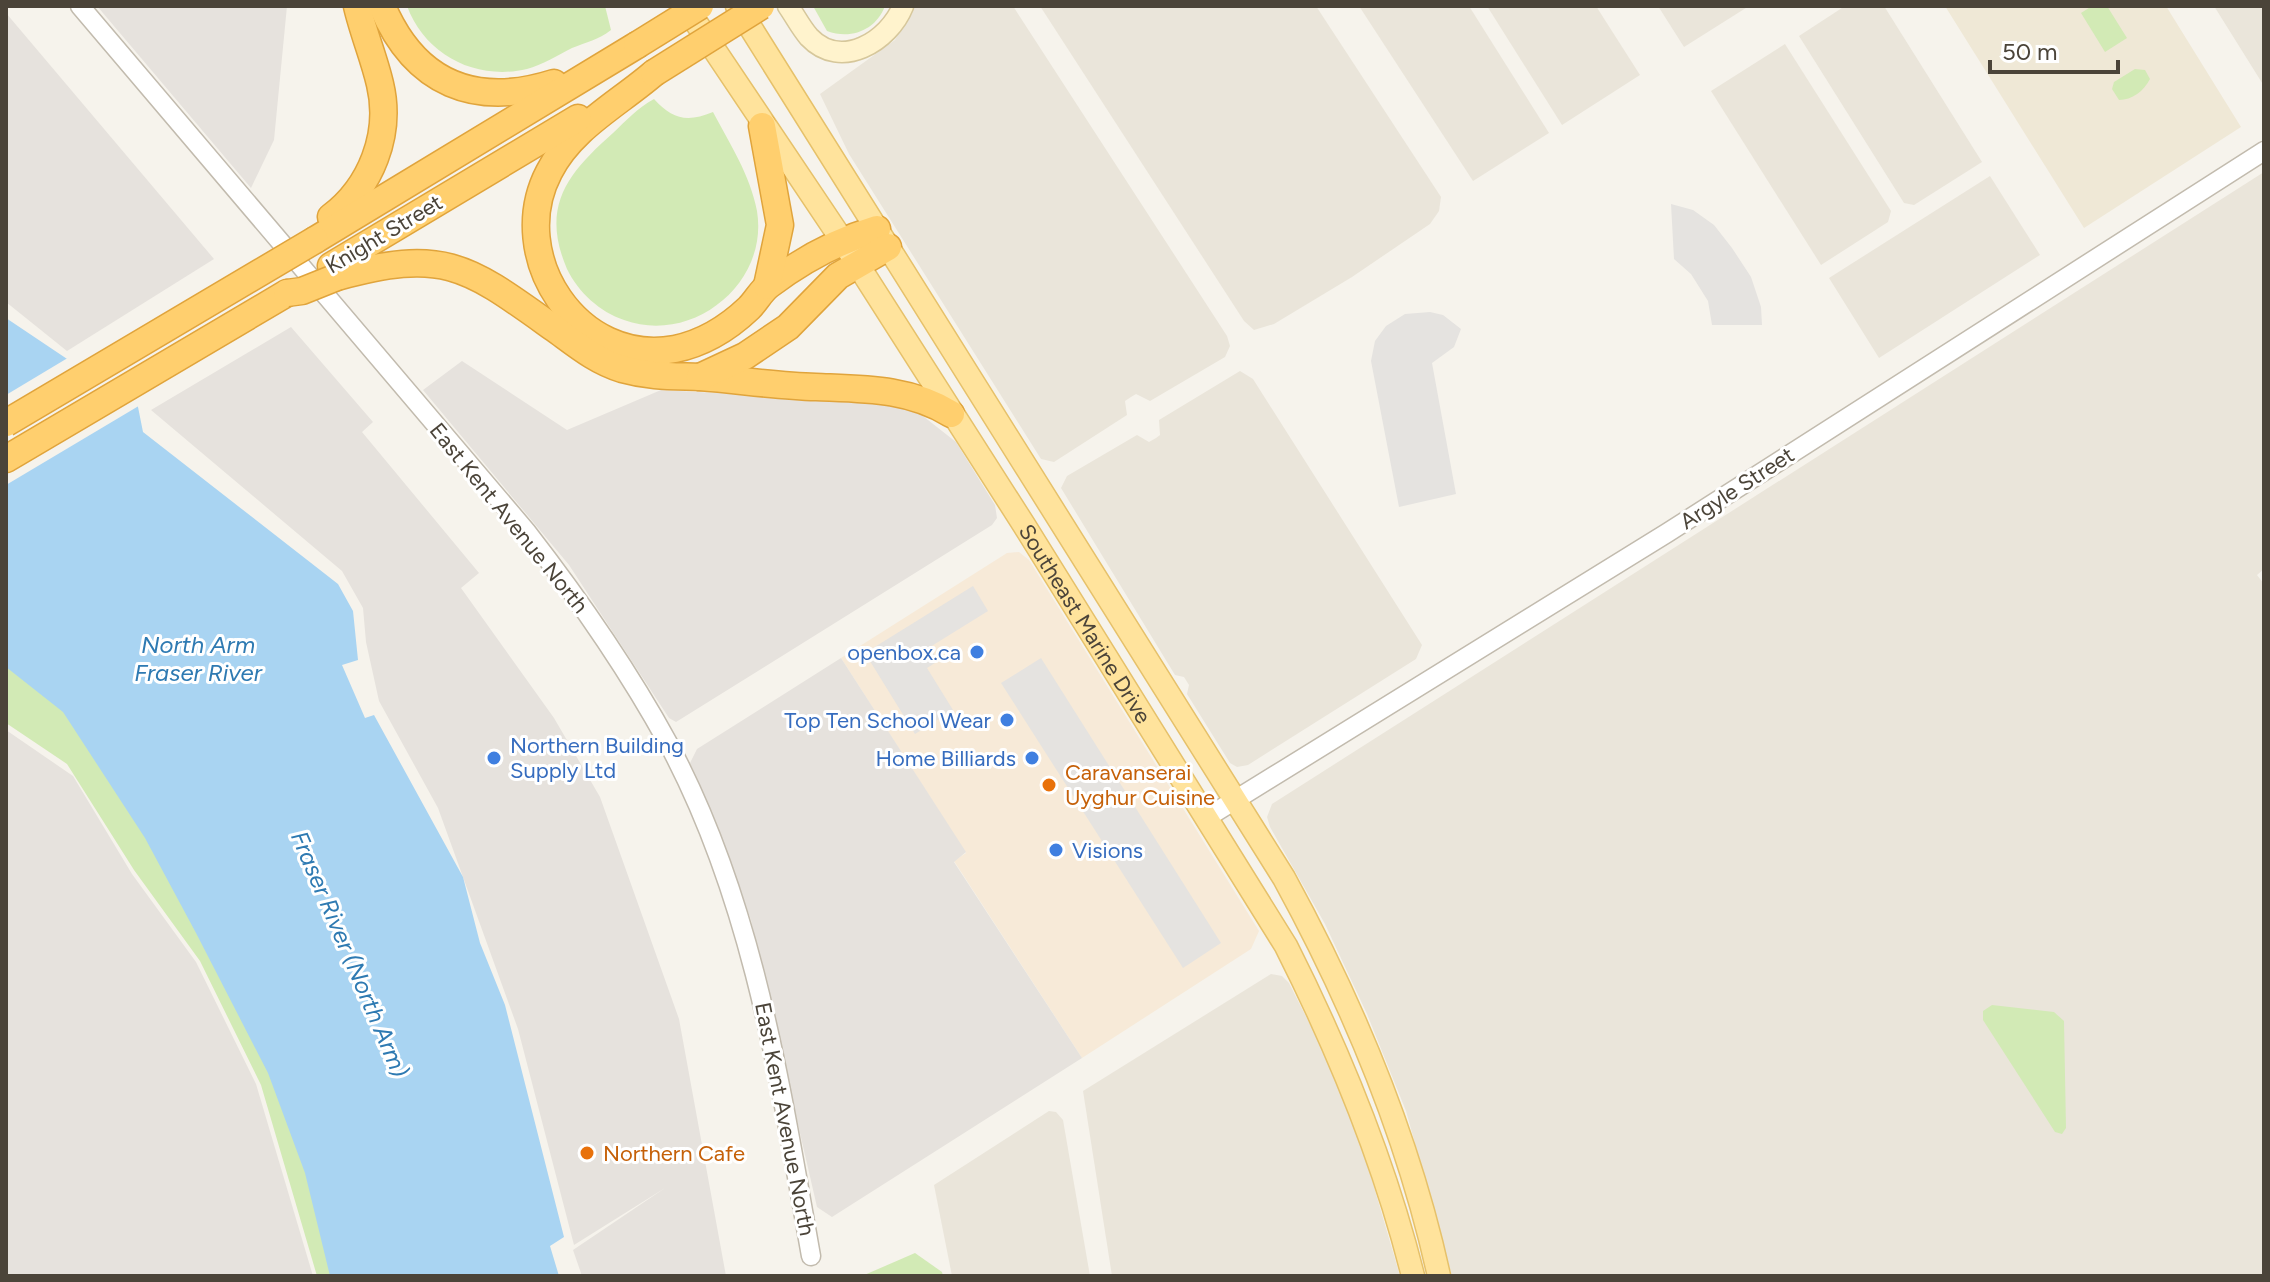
<svg xmlns="http://www.w3.org/2000/svg" width="2270" height="1282" font-family="Figtree,sans-serif">
	<style>
		.residential { fill: #eae5da }
		.commercial { fill: #f7ead8 }
		.industrial { fill: #e6e2dd }
		.education { fill: #efe8d6 }
		.green { fill: #d2eab5 }
		.parking { fill: #e5e3e0 }
		.water { fill: #a9d4f2 }
		.pier { fill: #f6f3ec }
		.lines { fill: none; stroke-linecap: round; stroke-linejoin: round }
		.tertiary-casing { stroke: #c2bbae; stroke-width: 21 }
		.secondary-casing { stroke: #d6c79b; stroke-width: 23 }
		.primary-casing { stroke: #e6c16a; stroke-width: 25 }
		.motorway-casing { stroke: #e0a43c; stroke-width: 29 }
		.tertiary { stroke: #fff; stroke-width: 18 }
		.secondary { stroke: #fff3cd; stroke-width: 20 }
		.primary { stroke: #ffe39c; stroke-width: 22 }
		.motorway { stroke: #ffcf6e; stroke-width: 26 }
		.motorway-bridge-casing { stroke: #e0a43c; stroke-width: 29; stroke-linecap: butt }
		.motorway-bridge { stroke: #ffcf6e; stroke-width: 26 }
		.shop-dot { fill: #3f7fe0; stroke: #fff; stroke-width: 3 }
		.food-dot { fill: #e8710a; stroke: #fff; stroke-width: 3 }
		.labels { text-anchor: middle; dominant-baseline: central; stroke-width: 6; stroke-linejoin: round; paint-order: stroke }
		.street-label { font-size: 22px; fill: #4b4439; stroke: #fff }
		.shop-label { font-size: 22px; fill: #366cbe; stroke: #fff; text-anchor: end }
		.food-label { font-size: 22px; fill: #c56008; stroke: #fff; text-anchor: start }
		.water-label { font-size: 24px; font-style: italic; fill: #2e7ab2; stroke: #fff }
	</style>
	<rect width="100%" height="100%" fill="#f6f3ec"/>
	<g class="residential">
		<path d="M 913,6 L 1013,6 L 1227,336 L 1230,346 L 1225,357 L 1150,401 L 1136,394 L 1131,397 L 1125,401 L 1127,415 L 1054,462 L 1041,459 L 849,154 L 820,94 L 895,40 Z"/>
		<path d="M 1040,6 L 1316,6 L 1441,197 L 1439,211 L 1430,224 L 1352,277 L 1274,324 L 1254,330 L 1244,321 Z"/>
		<path d="M 1359,6 L 1469,6 L 1549,133 L 1473,181 Z"/>
		<path d="M 1487,6 L 1596,6 L 1640,75 L 1562,125 Z"/>
		<path d="M 1658,6 L 1749,6 L 1684,47 Z"/>
		<path d="M 1845,6 L 1884,6 L 1982,162 L 1914,205 L 1904,203 L 1799,36 Z"/>
		<path d="M 2214,6 L 2264,6 L 2264,86 Z"/>
		<path d="M 1785,44 L 1891,211 L 1888,222 L 1821,265 L 1711,91 Z"/>
		<path d="M 2264,172 L 2264,569 L 2257,575 L 2264,584 L 2264,1276 L 1452,1276 L 1406,1111 L 1367,1014 L 1325,924 L 1270,827 L 1267,817 L 1272,804 Z"/>
		<path d="M 1990,176 L 2040,255 L 1879,358 L 1829,278 Z"/>
		<path d="M 1240,371 L 1253,379 L 1422,645 L 1416,659 L 1248,765 L 1237,767 L 1230,763 L 1187,694 L 1189,685 L 1184,677 L 1175,675 L 1061,488 L 1067,476 L 1137,435 L 1149,442 L 1156,438 L 1160,435 L 1159,420 Z"/>
		<path d="M 1271,974 L 1282,976 L 1289,983 L 1324,1052 L 1362,1146 L 1400,1276 L 1112,1276 L 1083,1091 Z"/>
		<path d="M 1049,1111 L 1056,1112 L 1063,1120 L 1090,1276 L 952,1276 L 934,1185 Z"/>
	</g>
	<path class="commercial" d="M 1019,552 L 1029,560 L 1259,931 L 1251,949 L 1082,1058 L 954,861 L 966,853 L 841,658 L 1007,553 Z"/>
	<g class="industrial">
		<path d="M 97,6 L 287,6 L 274,140 L 251,188 Z"/>
		<path d="M 6,13 L 214,259 L 67,351 L 6,302 Z"/>
		<path d="M 291,327 L 373,422 L 362,432 L 479,573 L 461,588 L 554,718 L 600,797 L 679,1019 L 726,1276 L 582,1276 L 573,1250 L 665,1188 L 574,1245 L 518,1029 L 438,808 L 379,701 L 366,642 L 363,608 L 342,571 L 151,410 Z"/>
		<path d="M 462,361 L 567,430 L 661,390 L 888,402 L 914,409 L 956,442 L 995,505 L 997,518 L 992,525 L 676,722 L 669,718 L 569,565 L 423,390 Z"/>
		<path d="M 841,658 L 966,852 L 954,862 L 1082,1058 L 832,1217 L 817,1207 L 751,920 L 720,832 L 690,763 L 697,749 Z"/>
		<path d="M 6,730 L 73,776 L 132,874 L 196,962 L 256,1084 L 313,1276 L 6,1276 Z"/>
	</g>
	<path class="education" d="M 1945,6 L 2166,6 L 2241,127 L 2084,228 Z"/>
	<g class="green">
		<path d="M 407,6 L 605,6 L 611,30 C 598,40 587,42 572,48 C 558,55 542,65 527,69 C 476,81 425,55 407,6 Z"/>
		<path d="M 813,6 L 885,6 C 876,30 851,40 827,31 Z"/>
		<path d="M 2092,6 L 2107,6 L 2127,38 L 2105,52 L 2081,13 Z"/>
		<path d="M 2135,69 L 2145,70 L 2150,79 C 2144,91 2132,100 2119,100 L 2112,89 L 2114,82 Z"/>
		<path d="M 654,99 C 672,119 687,123 713,112 C 730,144 750,175 757,211 C 769,284 692,345 624,320 C 600,312 578,292 567,269 C 540,206 568,173 613,133 C 627,120 636,109 654,99 Z"/>
		<path d="M 6,620 L 171,832 L 355,1276 L 317,1276 L 261,1085 L 200,961 L 134,870 L 67,764 L 6,723 Z"/>
		<path d="M 1992,1005 L 2054,1012 L 2064,1021 L 2066,1128 L 2062,1134 L 2055,1132 L 1983,1020 L 1983,1011 Z"/>
		<path d="M 915,1253 L 942,1272 L 943,1276 L 862,1276 Z"/>
	</g>
	<g class="parking">
		<path d="M 1671,204 L 1693,210 L 1714,225 L 1732,248 L 1751,277 L 1761,307 L 1762,325 L 1712,325 L 1708,301 L 1691,274 L 1674,259 Z"/>
		<path d="M 1430,312 L 1443,315 L 1461,329 L 1454,347 L 1432,363 L 1456,494 L 1399,507 L 1371,361 L 1375,341 L 1386,326 L 1405,314 Z"/>
		<path d="M 973,586 L 988,611 L 930,647 L 938,661 L 927,668 L 953,710 L 915,734 L 865,653 Z"/>
		<path d="M 1041,658 L 1221,943 L 1183,968 L 1001,683 Z"/>
	</g>
	<path class="water" d="M 6,318 L 91,375 L 136,397 L 143,432 L 338,584 L 353,611 L 358,660 L 342,665 L 365,718 L 374,715 L 463,877 L 480,943 L 505,1005 L 564,1237 L 550,1246 L 559,1276 L 330,1276 L 305,1173 L 268,1073 L 196,933 L 145,838 L 63,712 L 6,667 Z"/>
	<path class="pier" d="M 71,356 L 92,371 L 124,370 L 142,404 L 6,485 L 6,395 Z"/>
	<g class="lines">
		<g class="tertiary-casing">
			<g id="tertiary">
				<path d="M 80,6 L 526,531 C 578,598 627,668 668,743 C 753,901 780,1082 811,1256"/>
				<path d="M 1206,818 L 1667,533 L 2264,151"/>
			</g>
		</g>
		<g class="secondary-casing">
			<path id="secondary" d="M 788,6 C 795,16 801,28 809,37 C 841,71 889,41 903,6"/>
		</g>
		<g class="primary-casing">
			<g id="primary">
				<path id="s1" d="M 685,6 L 842,240 L 1024,525 L 1286,946 C 1340,1053 1384,1160 1413,1276"/>
				<path d="M 737,6 L 1284,878 C 1353,1004 1408,1135 1439,1276"/>
			</g>
		</g>
		<g class="motorway-casing">
			<g id="motorway">
				<path d="M 382,6 C 415,84 475,108 554,83"/>
				<path d="M 654,73 C 618,104 571,128 549,172 C 505,256 578,367 675,349 C 704,343 728,328 749,308 C 756,301 761,291 769,285 C 802,260 837,241 877,229"/>
				<path d="M 762,126 L 780,225 L 767,286"/>
				<path d="M 331,217 C 371,187 392,134 380,84 C 374,58 363,32 357,6"/>
				<path d="M 315,240 L 637,45"/>
				<path d="M 331,266 L 578,118"/>
				<path d="M 337,277 C 446,247 468,267 555,329 C 577,345 596,361 622,369 C 651,377 672,376 700,377 C 739,380 777,386 816,387 C 863,389 909,388 951,414"/>
				<path d="M 700,377 L 745,356 L 788,327 L 838,276 L 888,247"/>
				<path d="M 6,459 L 287,293"/>
			</g>
		</g>
		<use href="#tertiary" class="tertiary"/>
		<use href="#secondary" class="secondary"/>
		<use href="#primary" class="primary"/>
		<use href="#motorway" class="motorway"/>
		<g class="motorway-bridge-casing">
			<g id="motorway-bridge">
				<path d="M 637,45 L 700,6"/>
				<path d="M 654,73 L 761,6"/>
				<path d="M 287,293 L 302,291 L 337,277"/>
				<path d="M 6,423 L 315,240"/>
			</g>
		</g>
		<use href="#motorway-bridge" class="motorway-bridge"/>
	</g>
	<g class="shop-dot">
		<circle cx="977" cy="652" r="8"/>
		<circle cx="1007" cy="720" r="8"/>
		<circle cx="494" cy="758" r="8"/>
		<circle cx="1032" cy="758" r="8"/>
		<circle cx="1056" cy="850" r="8"/>
	</g>
	<g class="food-dot">
		<circle cx="1049" cy="785" r="8"/>
		<circle cx="587" cy="1153" r="8"/>
	</g>
	<g class="labels">
		<g class="street-label">
			<text transform="translate(384 234) rotate(-31)">Knight Street</text>
			<text transform="translate(1737 488) rotate(-33)">Argyle Street</text>
			<text transform="translate(509 518) rotate(51)">East Kent Avenue North</text>
			<text stroke="none"><textPath href="#s1" startOffset="736">Southeast Marine Drive</textPath></text>
			<text transform="translate(785 1119) rotate(79)">East Kent Avenue North</text>
		</g>
		<g class="shop-label">
			<text x="961" y="652">openbox.ca</text>
			<text x="991" y="720">Top Ten School Wear</text>
			<text x="510" y="745" text-anchor="start">Northern Building<tspan x="510" dy="25">Supply Ltd</tspan></text>
			<text x="1016" y="758">Home Billiards</text>
			<text x="1072" y="850" text-anchor="start">Visions</text>
		</g>
		<g class="food-label">
			<text x="1065" y="772">Caravanserai<tspan x="1065" dy="25">Uyghur Cuisine</tspan></text>
			<text x="603" y="1153">Northern Cafe</text>
		</g>
		<g class="water-label">
			<text x="198" y="644">North Arm<tspan x="198" dy="28">Fraser River</tspan></text>
			<text transform="translate(350 954) rotate(67)">Fraser River (North Arm)</text>
		</g>
	</g>
	<rect width="2270" height="1282" fill="none" stroke="#4b4439" stroke-width="16"/>
	<path d="M1990 60v12h128v-12" fill="none" stroke="#4b4439" stroke-width="4"/>
	<text x="2002" y="60" font-size="24" fill="#4b4439" stroke="#ffffff" stroke-width="6" paint-order="stroke">50 m</text>
</svg>
